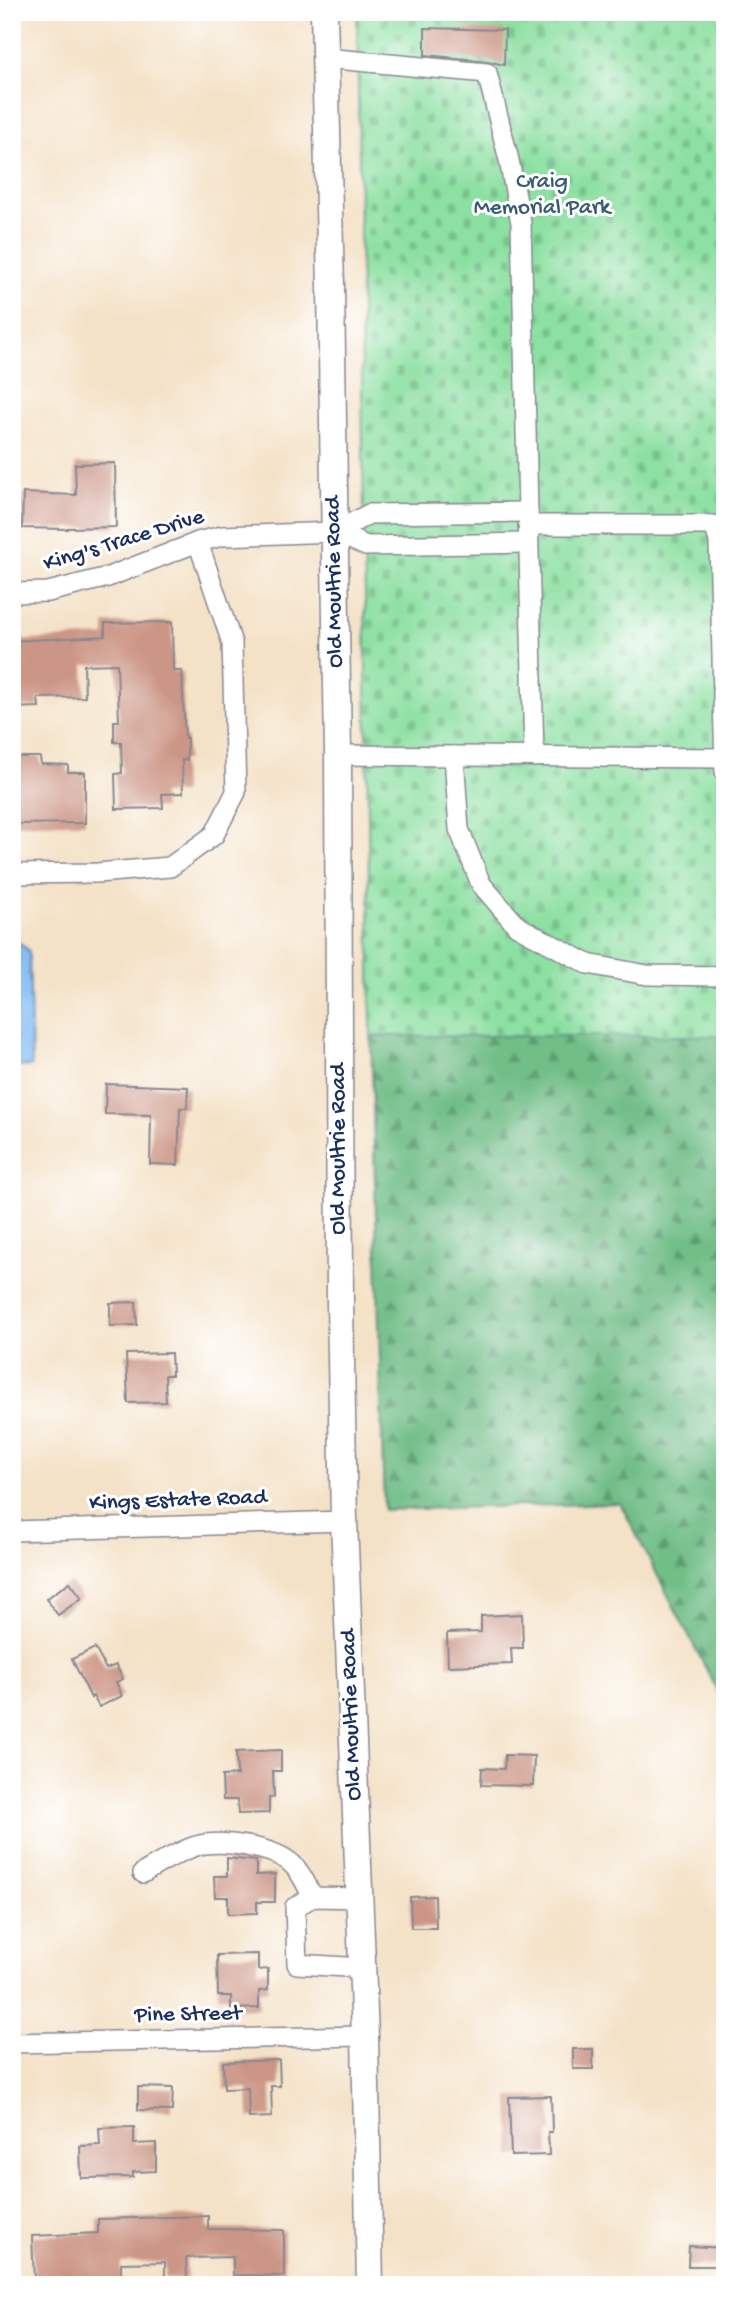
<svg xmlns="http://www.w3.org/2000/svg" width="737" height="2297" font-family="'Gochi Hand',sans-serif">
	<style>
		.forest { fill: url(#forest-firs); stroke: #467672; stroke-width: 2 }
		.cemetery { fill: url(#cemetery-stones); stroke: #548880; stroke-width: 2 }
		.water { fill: url(#water-ripples); stroke: #4e76a8; stroke-width: 2 }
		.building { fill: #cc9686 }
		.lines { fill: none; stroke-linecap: round; stroke-linejoin: round }
		.minor-casing { stroke: #888892; stroke-width: 22 }
		.major-casing { stroke: #888892; stroke-width: 29 }
		.minor { stroke: #fff; stroke-width: 19 }
		.major { stroke: #fff; stroke-width: 26 }
		.labels { text-anchor: middle; dominant-baseline: central; stroke-width: 6; stroke-linejoin: round; paint-order: stroke }
		.park-label { font-size: 23px; fill: #375b6f; stroke: #fff }
		.street-label { font-size: 23px; fill: #1b2f5e; stroke: #fff }
	</style>
	<defs>
		<pattern id="forest-firs" width="22" height="20" patternUnits="userSpaceOnUse" patternTransform="scale(1.75)"><rect width="22" height="20" fill="#71be87"/><path d="M5 1l3.5 6h-7zM16 11l3.5 6h-7z" fill="#5c9b72"/></pattern>
		<pattern id="cemetery-stones" width="16" height="16" patternUnits="userSpaceOnUse" patternTransform="scale(1.75)"><rect width="16" height="16" fill="#8ce0a1"/><path d="M2 7V4a2 2 0 0 1 4 0v3zM10 15v-3a2 2 0 0 1 4 0v3z" fill="#78c08d"/></pattern>
		<pattern id="water-ripples" width="26" height="14" patternUnits="userSpaceOnUse" patternTransform="scale(1.75)"><rect width="26" height="14" fill="#82bcf3"/><path d="M2 4q2-2 4 0t4 0M15 11q2-2 4 0t4 0" fill="none" stroke="#6a99c8"/></pattern>
	</defs>
	<rect width="100%" height="100%" fill="#fff"/>
	<filter id="ink" filterUnits="userSpaceOnUse"><feTurbulence type="fractalNoise" baseFrequency=".0143" numOctaves="2"/><feDisplacementMap in="SourceGraphic" scale="14" xChannelSelector="R" yChannelSelector="G"/><feConvolveMatrix kernelMatrix="1 2 1 2 8 2 1 2 1" color-interpolation-filters="sRGB"/></filter>
	<filter id="wash" filterUnits="userSpaceOnUse"><feTurbulence type="fractalNoise" baseFrequency=".00686" numOctaves="4" result="noise"/><feDisplacementMap in="SourceGraphic" scale="28" xChannelSelector="R" yChannelSelector="G"/><feGaussianBlur stdDeviation="1.57" result="paint"/><feColorMatrix in="noise" values="0 0 0 0 0 0 0 0 0 0 0 0 0 0 0 0 0 1.4 0 .05"/><feComposite in="paint" operator="in"/></filter>
	<g filter="url(#wash)">
		<rect width="100%" height="100%" fill="#f4e2c7"/>
		<path class="forest" d="M 371,1036 L 725,1036 L 725,1705 L 620,1503 L 384,1510 Z"/>
		<path class="cemetery" d="M 357,12 L 725,12 L 725,1036 L 371,1036 Z"/>
		<path class="water" d="M 12,936 L 29,951 L 32,1066 L 12,1067 Z"/>
		<g id="blocks">
			<g class="building">
				<path d="M 425,28 L 505,30 L 504,65 L 488,61 L 425,55 Z"/>
				<path d="M 115,463 L 116,527 L 67,528 L 67,529 L 22,528 L 23,493 L 76,495 L 75,464 Z"/>
				<path d="M 172,622 L 173,671 L 182,671 L 185,738 L 187,738 L 187,760 L 182,760 L 183,793 L 162,794 L 163,808 L 116,809 L 115,774 L 122,773 L 121,742 L 114,742 L 114,721 L 119,721 L 117,664 L 84,665 L 85,697 L 38,698 L 39,707 L 12,708 L 12,641 L 105,636 L 105,623 Z"/>
				<path d="M 12,757 L 40,757 L 41,764 L 68,765 L 68,772 L 85,772 L 85,823 L 12,824 Z"/>
				<path d="M 106,1084 L 188,1087 L 187,1108 L 180,1108 L 178,1165 L 150,1164 L 151,1115 L 105,1114 Z"/>
				<path d="M 136,1302 L 137,1325 L 110,1326 L 110,1303 Z"/>
				<path d="M 171,1353 L 172,1375 L 165,1375 L 166,1402 L 128,1403 L 126,1354 Z"/>
				<path d="M 70,1582 L 82,1598 L 58,1615 L 46,1599 Z"/>
				<path d="M 522,1614 L 523,1648 L 511,1648 L 512,1664 L 448,1666 L 447,1633 L 481,1632 L 481,1616 Z"/>
				<path d="M 95,1648 L 106,1669 L 116,1665 L 123,1679 L 116,1682 L 122,1696 L 99,1707 L 93,1696 L 91,1698 L 72,1659 Z"/>
				<path d="M 281,1750 L 281,1771 L 273,1771 L 274,1797 L 269,1798 L 269,1813 L 238,1814 L 237,1800 L 223,1800 L 222,1776 L 237,1775 L 236,1752 Z"/>
				<path d="M 505,1755 L 534,1756 L 533,1786 L 481,1785 L 482,1768 L 504,1769 Z"/>
				<path d="M 227,1858 L 256,1861 L 256,1875 L 275,1874 L 275,1902 L 257,1902 L 257,1913 L 228,1914 L 228,1897 L 215,1897 L 214,1876 L 227,1876 Z"/>
				<path d="M 435,1896 L 436,1928 L 411,1928 L 410,1897 Z"/>
				<path d="M 258,1954 L 258,1970 L 268,1969 L 268,1990 L 259,1991 L 259,2008 L 231,2009 L 231,1996 L 218,1996 L 217,1955 Z"/>
				<rect x="573" y="2049" width="20" height="20"/>
				<path d="M 279,2060 L 280,2086 L 271,2086 L 272,2117 L 249,2118 L 248,2088 L 224,2089 L 223,2062 Z"/>
				<path d="M 138,2087 L 173,2088 L 172,2111 L 138,2110 Z"/>
				<path d="M 551,2096 L 552,2132 L 548,2132 L 549,2155 L 511,2156 L 509,2097 Z"/>
				<path d="M 134,2127 L 134,2144 L 156,2143 L 156,2171 L 133,2172 L 133,2177 L 81,2178 L 80,2146 L 100,2145 L 99,2128 Z"/>
				<path d="M 208,2216 L 208,2229 L 284,2230 L 284,2276 L 233,2275 L 233,2257 L 186,2258 L 187,2279 L 165,2279 L 165,2262 L 121,2263 L 121,2280 L 34,2280 L 32,2236 L 98,2233 L 98,2219 Z"/>
				<path d="M 689,2246 L 725,2248 L 725,2266 L 688,2266 Z"/>
			</g>
		</g>
	</g>
	<g filter="url(#ink)">
		<use href="#blocks" fill-opacity="0" stroke="#888892" stroke-width="2"/>
		<g class="lines">
			<g class="minor-casing">
				<g id="minor">
					<path d="M 325,58 L 487,73 L 509,160 L 521,223 L 534,757"/>
					<path d="M 528,525 L 714,525 L 719,541 L 725,772"/>
					<path d="M 335,532 L 369,514 L 528,512"/>
					<path d="M 12,593 L 48,592 L 108,577 L 198,542 L 222,536 L 335,532 L 366,546 L 528,543"/>
					<path d="M 338,755 L 724,758"/>
					<path d="M 454,756 L 459,829 L 481,884 L 517,926 L 588,964 L 647,975 L 725,976"/>
					<path d="M 12,874 L 97,873 L 170,867 L 214,835 L 236,792 L 232,643 L 198,542"/>
					<path d="M 12,1531 L 344,1521"/>
					<path d="M 143,1873 C 160,1863 177,1852 196,1846 C 221,1839 275,1847 293,1865 C 302,1873 307,1887 313,1897"/>
					<path d="M 360,1898 L 313,1897 L 295,1907 L 297,1964 L 363,1968"/>
					<path d="M 12,2043 L 365,2036"/>
				</g>
			</g>
			<g class="major-casing">
				<path id="major" d="M 324,12 L 331,287 L 338,755 L 340,1303 L 344,1521 L 365,2036 L 370,2285"/>
			</g>
			<use href="#minor" class="minor"/>
			<use href="#major" class="major"/>
		</g>
	</g>
	<g class="labels">
		<g class="park-label">
			<text x="542" y="182">Craig<tspan x="542" dy="26">Memorial Park</tspan></text>
		</g>
		<g class="street-label">
			<text transform="translate(124 541) rotate(-17)">King's Trace Drive</text>
			<text transform="translate(335 582) rotate(-91)">Old Moultrie Road</text>
			<text transform="translate(339 1149) rotate(-90)">Old Moultrie Road</text>
			<text transform="translate(178 1501) rotate(-2)">Kings Estate Road</text>
			<text transform="translate(352 1715) rotate(-92)">Old Moultrie Road</text>
			<text transform="translate(188 2015) rotate(-1)">Pine Street</text>
		</g>
	</g>
	<rect width="737" height="2297" fill="none" stroke="#fff" stroke-width="42"/>
</svg>
